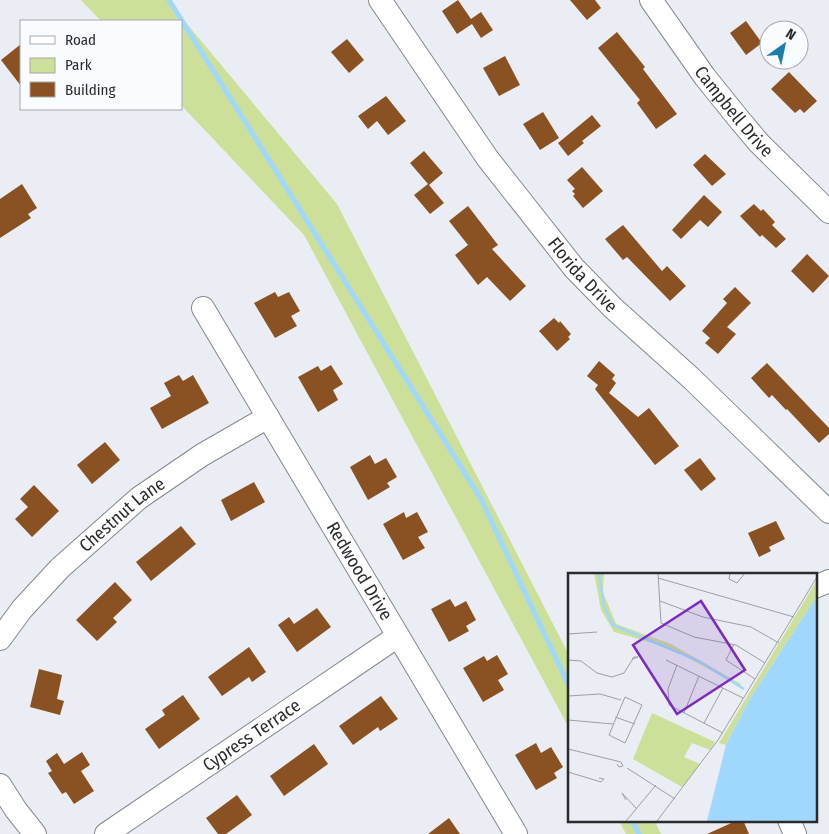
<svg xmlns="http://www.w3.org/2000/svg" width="829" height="834" font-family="'Fira Sans Condensed',sans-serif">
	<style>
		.green { fill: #cce099 }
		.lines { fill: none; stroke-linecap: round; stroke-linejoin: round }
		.stream { stroke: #a0d7fd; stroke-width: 5 }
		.building { fill: #8a5222 }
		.minor-casing { stroke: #85888d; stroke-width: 24 }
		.minor { stroke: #fff; stroke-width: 22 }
		.labels { text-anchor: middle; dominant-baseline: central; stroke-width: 5; stroke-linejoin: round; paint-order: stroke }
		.street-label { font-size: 18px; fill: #2a2b2d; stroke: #f8fbff }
		.inset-river { fill: none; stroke: #a0d7fd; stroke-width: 2.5 }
		.inset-road { fill: none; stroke: #9d9fa4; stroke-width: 1 }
		.view { fill: #7b2cbf; fill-opacity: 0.15; stroke: #7b2cbf; stroke-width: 2.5 }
		.inset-edge { fill: none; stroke: #2a2b2d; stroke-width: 2.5 }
	</style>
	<rect width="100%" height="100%" fill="#eaedf3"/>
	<g class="green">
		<path d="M 81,0 L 167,0 L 337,204 L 569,655 L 569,728 L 304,235 L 181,105 L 181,21 L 101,21 Z"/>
		<path d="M 619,820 L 654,820 L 661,834 L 626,834 Z"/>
	</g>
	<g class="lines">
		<g class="stream">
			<path d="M 169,0 L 481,499 L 569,686"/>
			<path d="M 632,820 L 639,834"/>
		</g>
	</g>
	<g class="building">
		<path d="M 458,0 L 471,19 L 481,12 L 493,30 L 481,38 L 472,24 L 457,34 L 442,11 Z"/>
		<path d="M 570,0 L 595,0 L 601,8 L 587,20 Z"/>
		<path d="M 746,21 L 762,43 L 746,55 L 730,33 Z"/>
		<path d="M 617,32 L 645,67 L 643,69 L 677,114 L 656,129 L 637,103 L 640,100 L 598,48 Z"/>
		<path d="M 347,39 L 364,60 L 349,73 L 331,52 Z"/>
		<path d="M 21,44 L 21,86 L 1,60 Z"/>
		<path d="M 505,56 L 520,85 L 499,96 L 483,68 Z"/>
		<path d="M 789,72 L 817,101 L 804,113 L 800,109 L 795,113 L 771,89 Z"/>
		<path d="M 386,96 L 406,121 L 388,135 L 377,121 L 368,129 L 358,116 Z"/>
		<path d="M 543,112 L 559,138 L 540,150 L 523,124 Z"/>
		<path d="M 592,115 L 601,126 L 582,141 L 584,143 L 568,156 L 558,143 Z"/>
		<path d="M 424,151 L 443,173 L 429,185 L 444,203 L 430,214 L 414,195 L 428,184 L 410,163 Z"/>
		<path d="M 705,154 L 726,174 L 712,186 L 693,165 Z"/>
		<path d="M 582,167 L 603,191 L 583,208 L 573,196 L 575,194 L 572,191 L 575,189 L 567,180 Z"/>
		<path d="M 22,184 L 37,208 L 28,214 L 31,218 L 0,238 L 0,199 Z"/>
		<path d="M 704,195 L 722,212 L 708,227 L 700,220 L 681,239 L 672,230 Z"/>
		<path d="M 754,204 L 761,211 L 763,209 L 775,222 L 772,225 L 786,239 L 776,248 L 762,235 L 760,237 L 740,216 Z"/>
		<path d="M 468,206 L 498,245 L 492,249 L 526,286 L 510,301 L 487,277 L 478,285 L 455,255 L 468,245 L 449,221 Z"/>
		<path d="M 623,225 L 662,271 L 667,266 L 686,286 L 670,301 L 627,257 L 623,260 L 605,239 Z"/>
		<path d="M 807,254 L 829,276 L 813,293 L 791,271 Z"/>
		<path d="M 735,287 L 751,303 L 727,327 L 736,334 L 718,354 L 705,343 L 710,338 L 702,331 L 727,303 L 723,299 Z"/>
		<path d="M 275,292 L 278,297 L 289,292 L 300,311 L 291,316 L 297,326 L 275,338 L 254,303 Z"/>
		<path d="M 554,318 L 559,323 L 560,321 L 571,334 L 568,337 L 570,339 L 557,351 L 539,331 Z"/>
		<path d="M 599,361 L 615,375 L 612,379 L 616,383 L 609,393 L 638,417 L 649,408 L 679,446 L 655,465 L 595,389 L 598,385 L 587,376 Z"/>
		<path d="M 767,363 L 829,428 L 829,434 L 819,443 L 787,409 L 786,410 L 772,395 L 769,398 L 751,378 Z"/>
		<path d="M 331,365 L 343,384 L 333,390 L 338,400 L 318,412 L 298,377 L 318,366 L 321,371 Z"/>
		<path d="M 179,375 L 183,381 L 193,375 L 209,403 L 162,429 L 150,408 L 171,396 L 164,383 Z"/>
		<path d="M 105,442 L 120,460 L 92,484 L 77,465 Z"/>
		<path d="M 370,455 L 375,464 L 386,458 L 397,477 L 387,483 L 390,487 L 368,500 L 350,467 Z"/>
		<path d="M 700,458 L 716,479 L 701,491 L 684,470 Z"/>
		<path d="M 254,482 L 265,502 L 231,521 L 221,500 Z"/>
		<path d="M 34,485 L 59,511 L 32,537 L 15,519 L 28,507 L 20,499 Z"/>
		<path d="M 404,512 L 406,518 L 417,512 L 428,532 L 418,537 L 425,548 L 403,560 L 383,524 Z"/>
		<path d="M 776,521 L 785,539 L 769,547 L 771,551 L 759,557 L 748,533 Z"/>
		<path d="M 181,526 L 196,544 L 151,581 L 136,562 Z"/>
		<path d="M 115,582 L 132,600 L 113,618 L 117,622 L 97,641 L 76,620 Z"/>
		<path d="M 450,599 L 455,607 L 466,601 L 476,620 L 466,626 L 469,631 L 449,642 L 431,609 Z"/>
		<path d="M 317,608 L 331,627 L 297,652 L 278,625 L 289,617 L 294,624 Z"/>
		<path d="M 249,647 L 266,672 L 252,682 L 249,677 L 222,696 L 208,677 Z"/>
		<path d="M 497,655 L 508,674 L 498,680 L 504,690 L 483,702 L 463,668 L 484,656 L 487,661 Z"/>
		<path d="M 39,669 L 62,675 L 57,699 L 64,701 L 60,715 L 30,707 Z"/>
		<path d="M 183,695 L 200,719 L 159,749 L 145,729 L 165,715 L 162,710 Z"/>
		<path d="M 381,696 L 398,719 L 380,731 L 378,727 L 353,745 L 339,726 Z"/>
		<path d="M 536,743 L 541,753 L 551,747 L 563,767 L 554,773 L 557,778 L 536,790 L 515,755 Z"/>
		<path d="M 314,744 L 328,764 L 284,796 L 270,776 Z"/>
		<path d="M 82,752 L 90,765 L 81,771 L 94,791 L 74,804 L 66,792 L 62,794 L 48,773 L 52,771 L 46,761 L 57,753 L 64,764 Z"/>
		<path d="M 237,795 L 252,815 L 226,834 L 218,834 L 206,818 Z"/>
		<path d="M 449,818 L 460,834 L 428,834 Z"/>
		<path d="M 738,820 L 743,820 L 749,834 L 707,834 Z"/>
	</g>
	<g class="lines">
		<g class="minor-casing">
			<g id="minor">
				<path id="s1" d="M 380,0 L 488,159 L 574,268 L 613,308 L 691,378 L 829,512"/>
				<path id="s2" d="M 651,0 L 705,77 L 738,118 L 759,143 L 829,212"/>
				<path id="s3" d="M 203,308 L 516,834"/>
				<path d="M 815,587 L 829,581"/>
				<path id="s4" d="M 0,639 L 22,609 L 60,568 L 139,498 L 202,455 L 268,417"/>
				<path d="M 0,785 L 16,810 L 35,834"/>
				<path d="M 789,820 L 795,834"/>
				<path id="s5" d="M 106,834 L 398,636"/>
			</g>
		</g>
		<use href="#minor" class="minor"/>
	</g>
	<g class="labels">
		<g class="street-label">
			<text stroke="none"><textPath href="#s2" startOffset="139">Campbell Drive</textPath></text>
			<text stroke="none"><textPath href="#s1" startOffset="342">Florida Drive</textPath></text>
			<text stroke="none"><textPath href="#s4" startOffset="175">Chestnut Lane</textPath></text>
			<text stroke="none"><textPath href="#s3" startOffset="306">Redwood Drive</textPath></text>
			<text stroke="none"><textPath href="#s5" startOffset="176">Cypress Terrace</textPath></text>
		</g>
	</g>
	<g transform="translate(568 573)">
		<rect width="249" height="249" fill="#eaedf3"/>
		<path d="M 26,0 L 36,0 L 35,19 L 48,51 L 103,71 L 173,111 L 173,114 L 102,75 L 46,59 L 33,37 ZM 249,7 L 249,23 L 180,129 L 158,172 L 151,170 ZM 84,140 L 147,169 L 142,177 L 124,170 L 116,184 L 132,191 L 114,214 L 65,186 Z" fill="#cce099"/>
		<path d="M 249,23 L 249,248 L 139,248 L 158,172 L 180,129 Z" fill="#a0d7fd"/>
		<path class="inset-river" d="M 31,0 L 36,33 L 45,52 L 131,88 L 176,116"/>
		<path class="inset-road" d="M 90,0 L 93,50 L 126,64 L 168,72 L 197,90M 162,0 L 161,6 L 169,10 L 177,0M 90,5 L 226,44M 92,28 L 135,44 L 183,54 L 211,70M 0,61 L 29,59M 166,71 L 158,87 L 187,106M 0,87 L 13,88 L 29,100 L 44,104 L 56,100 L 66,84 L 70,84 L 64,86M 98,87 L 175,125M 109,92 L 100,116 L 101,132 L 155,160M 0,123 L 32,121 L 53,127M 57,124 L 74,132 L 57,170 L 41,162 ZM 116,140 L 131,103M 47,144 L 67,151M 0,147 L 45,151M 136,150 L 155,115M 0,176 L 53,189 L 55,193 L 51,194 L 49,191M 59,195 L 107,226M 0,199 L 33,209 L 36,206 L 31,205M 58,227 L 54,220 L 69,236M 58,248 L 88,212M 89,248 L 150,167 L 249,4"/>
		<path class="view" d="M 133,28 L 177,97 L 109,141 L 65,72 Z"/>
		<rect width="249" height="249" class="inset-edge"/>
	</g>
	<rect x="20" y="20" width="162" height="90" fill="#f8fbff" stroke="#a6a8ab"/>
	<rect x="30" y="36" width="25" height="8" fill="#ffffff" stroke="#a6a8ab"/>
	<text x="65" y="45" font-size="15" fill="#2a2b2d">Road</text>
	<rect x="30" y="58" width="25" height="15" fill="#cce099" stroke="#a6a8ab"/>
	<text x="65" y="70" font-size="15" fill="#2a2b2d">Park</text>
	<rect x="30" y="82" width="25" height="15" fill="#8a5222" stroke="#a6a8ab"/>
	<text x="65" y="95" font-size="15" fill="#2a2b2d">Building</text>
	<g transform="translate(784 45) rotate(33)"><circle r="24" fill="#f8fbff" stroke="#a6a8ab"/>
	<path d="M0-4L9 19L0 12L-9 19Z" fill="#1f7ca9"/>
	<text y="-8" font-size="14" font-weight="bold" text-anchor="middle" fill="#2a2b2d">N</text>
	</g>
</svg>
